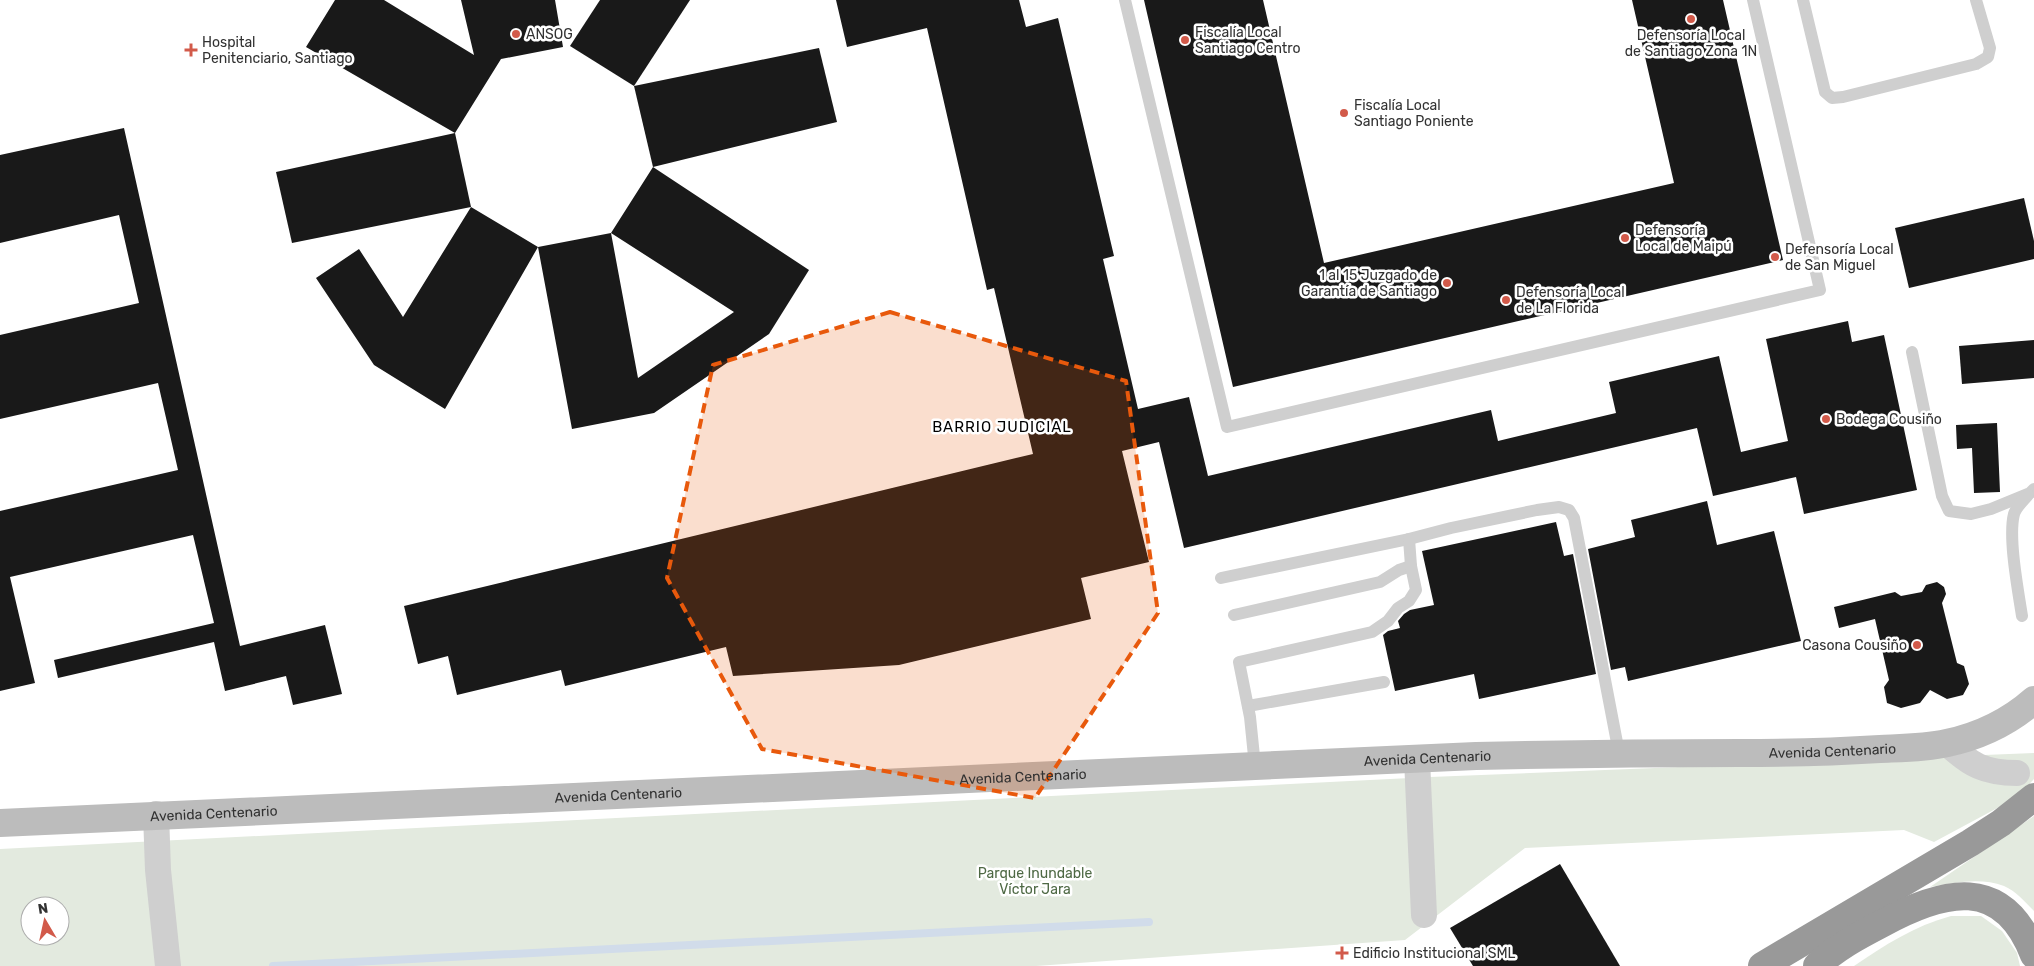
<svg xmlns="http://www.w3.org/2000/svg" width="2034" height="966" font-family="Rubik,sans-serif">
	<style>
		.green { fill: #e3eadf; fill-rule: evenodd }
		.lines { fill: none; stroke-linecap: round; stroke-linejoin: round }
		.stream { stroke: #d1dcea; stroke-width: 8 }
		.building { fill: #191919; fill-rule: evenodd }
		.lane { stroke: #cfcfcf; stroke-width: 12 }
		.street { stroke: #cfcfcf; stroke-width: 26 }
		.secondary { stroke: #bcbcbc; stroke-width: 28 }
		.highway { stroke: #999; stroke-width: 28 }
		.marked { fill: #e8590c; fill-opacity: 0.2; stroke: #e8590c; stroke-width: 4; stroke-dasharray: 10 6; stroke-linejoin: round }
		.poi-dot { fill: #d25a4a; stroke: #fff; stroke-width: 2 }
		.labels { text-anchor: middle; dominant-baseline: central; stroke-width: 5; stroke-linejoin: round; paint-order: stroke }
		.poi-label { font-size: 14px; fill: #323232; stroke: #fff; text-anchor: start }
		.street-label { font-size: 14px; fill: #323232; stroke: #fff }
		.park-label { font-size: 14px; fill: #4e6944; stroke: #fff }
		.neighbourhood-label { font-size: 15px; letter-spacing: 1px; fill: #000; stroke: #fff }
	</style>
	<rect width="100%" height="100%" fill="#fff"/>
	<g class="green">
		<path d="M 2034,753 L 2034,779 L 2016,798 L 1934,842 L 1904,830 L 1525,848 L 1405,940 L 1036,966 L 0,966 L 0,849 L 1430,777 ZM 30,906 L 60,906 L 60,936 L 30,936 Z"/>
		<path d="M 2034,816 L 2034,911 C 2025,902 2016,891 2004,886 C 1980,877 1954,883 1930,887 Z"/>
		<path d="M 1951,916 L 1981,916 L 2002,931 L 2017,953 L 2020,966 L 1854,966 C 1885,945 1914,926 1951,916 Z"/>
	</g>
	<g class="lines">
		<path class="stream" d="M 273,966 L 1149,922"/>
	</g>
	<g class="building">
		<path d="M 335,0 L 384,0 L 474,55 L 461,0 L 555,0 L 563,47 L 501,59 L 455,133 L 306,47 Z"/>
		<path d="M 600,0 L 690,0 L 634,86 L 570,46 Z"/>
		<path d="M 836,0 L 1019,0 L 1026,27 L 1058,18 L 1114,256 L 1103,259 L 1138,409 L 1189,397 L 1208,476 L 1491,410 L 1498,441 L 1616,413 L 1609,382 L 1719,356 L 1741,452 L 1788,441 L 1766,339 L 1848,321 L 1852,342 L 1884,335 L 1917,490 L 1804,514 L 1796,477 L 1713,496 L 1697,428 L 1184,548 L 1159,442 L 1122,451 L 1149,562 L 1081,578 L 1091,619 L 899,665 L 733,676 L 726,647 L 565,686 L 561,670 L 457,695 L 448,656 L 418,664 L 404,606 L 1033,454 L 994,288 L 987,290 L 927,28 L 847,47 Z"/>
		<path d="M 1144,0 L 1263,0 L 1324,263 L 1674,183 L 1632,0 L 1723,0 L 1783,260 L 1233,387 Z"/>
		<path d="M 819,48 L 837,122 L 653,167 L 634,86 Z"/>
		<path d="M 124,128 L 240,646 L 325,625 L 342,694 L 293,705 L 286,676 L 225,691 L 214,642 L 58,678 L 54,660 L 214,623 L 193,535 L 10,577 L 35,683 L 0,691 L 0,511 L 178,470 L 158,383 L 0,419 L 0,335 L 139,303 L 119,215 L 0,243 L 0,155 Z"/>
		<path d="M 455,133 L 471,207 L 292,243 L 276,172 Z"/>
		<path d="M 653,167 L 809,270 L 769,334 L 654,413 L 572,429 L 538,247 L 611,233 ZM 611,233 L 734,312 L 638,378 Z"/>
		<path d="M 2024,198 L 2034,241 L 2034,259 L 1909,288 L 1895,228 Z"/>
		<path d="M 471,207 L 538,247 L 445,409 L 374,365 L 316,278 L 359,249 L 403,317 Z"/>
		<path d="M 2034,340 L 2034,378 L 1962,384 L 1959,346 Z"/>
		<path d="M 1997,423 L 2000,492 L 1974,493 L 1972,448 L 1957,449 L 1956,425 Z"/>
		<path d="M 1707,501 L 1717,545 L 1774,531 L 1801,641 L 1628,681 L 1625,667 L 1611,670 L 1588,549 L 1635,537 L 1631,520 Z"/>
		<path d="M 1556,522 L 1564,556 L 1573,554 L 1596,674 L 1479,699 L 1474,674 L 1395,691 L 1383,635 L 1388,631 L 1400,628 L 1398,621 L 1404,614 L 1410,610 L 1434,605 L 1422,551 Z"/>
		<path d="M 1937,582 L 1944,587 L 1946,594 L 1942,603 L 1957,663 L 1964,666 L 1969,684 L 1963,695 L 1947,699 L 1930,690 L 1920,703 L 1901,708 L 1887,703 L 1884,687 L 1889,680 L 1875,619 L 1839,628 L 1834,607 L 1895,592 L 1901,596 L 1922,592 L 1926,585 Z"/>
		<path d="M 1560,864 L 1620,966 L 1473,966 L 1450,928 Z"/>
	</g>
	<g class="lines">
		<g class="lane">
			<path d="M 1125,0 L 1227,427 L 1820,290 L 1753,0"/>
			<path d="M 1803,0 L 1825,92 L 1832,98 L 1843,97 L 1976,64 L 1988,57 L 1990,48 L 1976,0"/>
			<path d="M 1912,352 L 1942,496 L 1949,511 L 1971,514 L 1991,509 L 2030,493 L 2034,489"/>
			<path d="M 1221,578 L 1409,539 L 1451,528 L 1537,510 L 1559,507 L 1569,510 L 1574,518 L 1619,753"/>
			<path d="M 1234,615 L 1380,582 L 1399,570 L 1411,566"/>
			<path d="M 2022,616 C 2018,590 2008,537 2014,514 C 2016,507 2024,500 2028,495"/>
			<path d="M 1248,706 L 1384,682"/>
			<path d="M 1255,766 L 1250,717 L 1239,662 L 1372,632 L 1388,621 L 1398,608 L 1409,601 L 1416,590 L 1411,566 L 1409,539"/>
		</g>
		<g class="street">
			<path d="M 1947,743 C 1970,765 1985,773 2017,773"/>
			<path d="M 1417,759 L 1424,915"/>
			<path d="M 156,814 L 158,870 L 168,966"/>
		</g>
		<path class="secondary" id="s1" d="M 0,823 L 1476,756 C 1564,754 1652,753 1740,753 C 1787,753 1833,752 1880,749 C 1902,748 1925,748 1947,743 C 1980,736 2009,722 2034,700"/>
		<g class="highway">
			<path d="M 1762,966 L 1970,843 L 2001,823 L 2034,797"/>
			<path d="M 1817,966 C 1835,948 1858,936 1881,924 C 1943,890 2003,874 2034,955"/>
		</g>
	</g>
	<path class="marked" d="M 890,312 L 1126,381 L 1158,613 L 1035,798 L 762,749 L 667,578 L 713,365 Z"/>
	<g class="poi-dot">
		<circle cx="1691" cy="19" r="5"/>
		<circle cx="516" cy="34" r="5"/>
		<circle cx="1185" cy="40" r="5"/>
		<path d="M188.5 42.5h5v5h5v5h-5v5h-5v-5h-5v-5h5z"/>
		<circle cx="1344" cy="113" r="5"/>
		<circle cx="1625" cy="238" r="5"/>
		<circle cx="1775" cy="257" r="5"/>
		<circle cx="1447" cy="283" r="5"/>
		<circle cx="1506" cy="300" r="5"/>
		<circle cx="1826" cy="419" r="5"/>
		<circle cx="1917" cy="645" r="5"/>
		<path d="M1339.5 945.5h5v5h5v5h-5v5h-5v-5h-5v-5h5z"/>
	</g>
	<g class="labels">
		<g class="poi-label">
			<text x="1195" y="32">Fiscalía Local<tspan x="1195" dy="16">Santiago Centro</tspan></text>
			<text x="526" y="34">ANSOG</text>
			<text x="1691" y="35" text-anchor="middle">Defensoría Local<tspan x="1691" dy="16">de Santiago Zona 1N</tspan></text>
			<text x="202" y="42">Hospital<tspan x="202" dy="16">Penitenciario, Santiago</tspan></text>
			<text x="1354" y="105">Fiscalía Local<tspan x="1354" dy="16">Santiago Poniente</tspan></text>
			<text x="1635" y="230">Defensoría<tspan x="1635" dy="16">Local de Maipú</tspan></text>
			<text x="1785" y="249">Defensoría Local<tspan x="1785" dy="16">de San Miguel</tspan></text>
			<text x="1437" y="275" text-anchor="end">1 al 15 Juzgado de<tspan x="1437" dy="16">Garantía de Santiago</tspan></text>
			<text x="1516" y="292">Defensoría Local<tspan x="1516" dy="16">de La Florida</tspan></text>
			<text x="1836" y="419">Bodega Cousiño</text>
			<text x="1907" y="645" text-anchor="end">Casona Cousiño</text>
			<text x="1353" y="953">Edificio Institucional SML</text>
		</g>
		<g class="street-label">
			<text stroke="none"><textPath href="#s1" startOffset="1834">Avenida Centenario</textPath></text>
			<text stroke="none"><textPath href="#s1" startOffset="1429">Avenida Centenario</textPath></text>
			<text stroke="none"><textPath href="#s1" startOffset="1024">Avenida Centenario</textPath></text>
			<text stroke="none"><textPath href="#s1" startOffset="619">Avenida Centenario</textPath></text>
			<text stroke="none"><textPath href="#s1" startOffset="214">Avenida Centenario</textPath></text>
		</g>
		<g class="park-label">
			<text x="1035" y="873">Parque Inundable<tspan x="1035" dy="16">Víctor Jara</tspan></text>
		</g>
		<g class="neighbourhood-label">
			<text x="1002" y="427">BARRIO JUDICIAL</text>
		</g>
	</g>
	<g transform="translate(45 921) rotate(351)"><circle r="24" fill="#ffffff" stroke="#adadad"/>
	<path d="M0-4L9 19L0 12L-9 19Z" fill="#d25a4a"/>
	<text y="-8" font-size="14" font-weight="bold" text-anchor="middle" fill="#323232">N</text>
	</g>
</svg>
